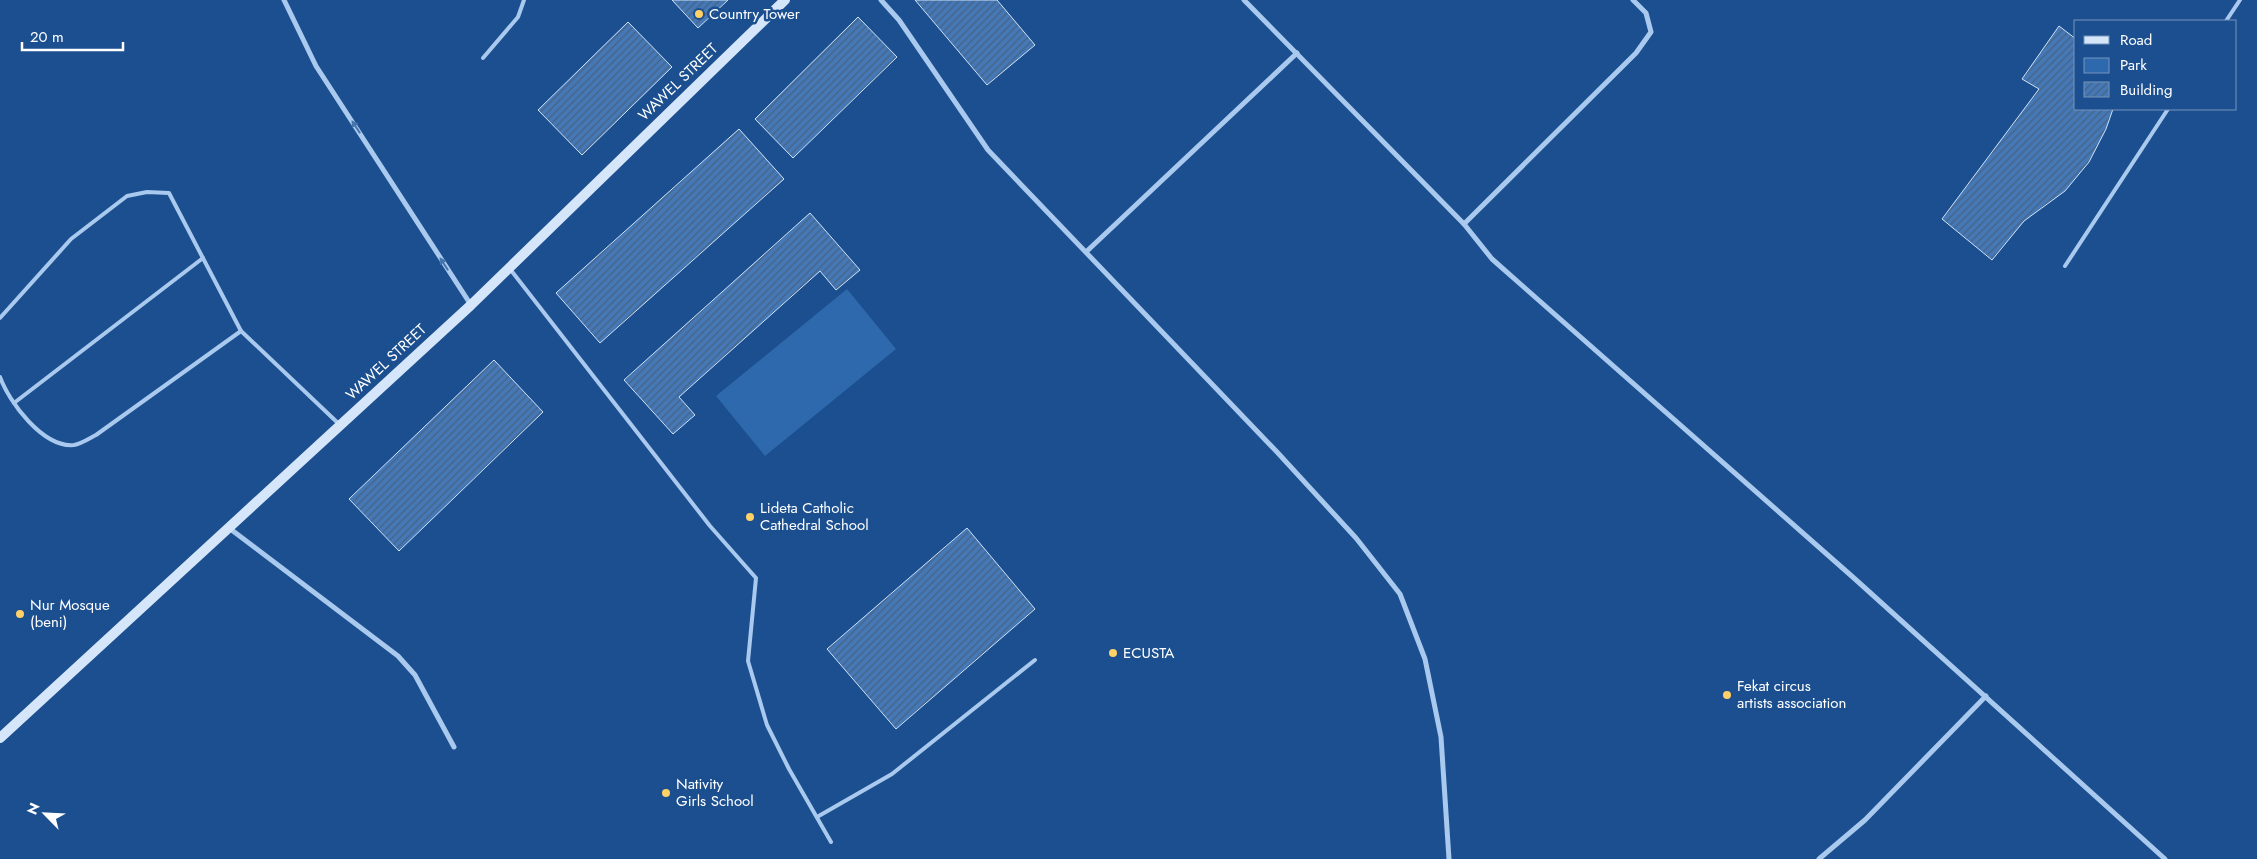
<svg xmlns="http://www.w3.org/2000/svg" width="2257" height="859" font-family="Jost,sans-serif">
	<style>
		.green { fill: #2e69ad }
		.building { fill: url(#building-hatch); stroke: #cfe3fa }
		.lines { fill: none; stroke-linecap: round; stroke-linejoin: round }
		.lane { stroke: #a9c9ee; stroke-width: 4 }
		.street { stroke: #a9c9ee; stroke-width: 5 }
		.secondary { stroke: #d6e6fa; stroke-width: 10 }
		.oneway { fill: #4674ac }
		.poi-dot { fill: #ffd166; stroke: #1b4f8f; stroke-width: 2 }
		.labels { text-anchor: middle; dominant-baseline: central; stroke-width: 5; stroke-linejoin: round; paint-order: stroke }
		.poi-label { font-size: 15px; fill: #fff; stroke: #1b4f8f; text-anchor: start }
		.street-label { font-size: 15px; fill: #fff; stroke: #1b4f8f }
	</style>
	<defs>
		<pattern id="building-hatch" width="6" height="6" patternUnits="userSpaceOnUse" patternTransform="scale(1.25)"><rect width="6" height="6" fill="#4478b7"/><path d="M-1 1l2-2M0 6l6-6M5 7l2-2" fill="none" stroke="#486282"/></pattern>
	</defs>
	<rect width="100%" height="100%" fill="#1b4f8f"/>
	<path class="green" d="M 847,289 L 896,349 L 765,456 L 716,396 Z"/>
	<g class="building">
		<path d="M 672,0 L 728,0 L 698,28 Z"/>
		<path d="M 915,0 L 997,0 L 1035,45 L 987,85 Z"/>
		<path d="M 858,17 L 897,57 L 793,158 L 755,119 Z"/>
		<path d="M 628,22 L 672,67 L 582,155 L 538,110 Z"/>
		<path d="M 2059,26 L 2076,39 L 2076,109 L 2113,109 L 2106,129 L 2089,162 L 2065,191 L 2024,221 L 1992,260 L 1942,219 L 2039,89 L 2022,79 Z"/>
		<path d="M 739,129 L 784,179 L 600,343 L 556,293 Z"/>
		<path d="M 810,213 L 860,270 L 836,290 L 820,271 L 679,397 L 695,415 L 673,434 L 624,380 Z"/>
		<path d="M 494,360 L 543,412 L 399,551 L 349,499 Z"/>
		<path d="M 967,528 L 1035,609 L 896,729 L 827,649 Z"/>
	</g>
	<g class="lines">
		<g class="lane">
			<path d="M 2226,21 L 2240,0"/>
			<path d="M 483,58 L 518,17 L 524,0"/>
			<path d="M 2065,266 L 2168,109"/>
			<path d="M 510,269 L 710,526 L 756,578 L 748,661 L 767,725 L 789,769 L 831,842"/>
			<path d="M 0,318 L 71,239 L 127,196 L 147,192 L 169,193 L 241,331 L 340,425"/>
			<path d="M 0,377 C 9,402 43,448 74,445 C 81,444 90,438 96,435 L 241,331"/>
			<path d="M 14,403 L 203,258"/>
			<path d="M 817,817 L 892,774 L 1035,660"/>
		</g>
		<g class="street">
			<path d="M 284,0 L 316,66 L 471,305"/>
			<path d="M 881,0 L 899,20 L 988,150 L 1277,452 L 1356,538 L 1400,594 L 1425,659 L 1441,737 L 1449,859"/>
			<path d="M 1244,0 L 1464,224 L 1492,259 L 1855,579 L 2165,859"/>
			<path d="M 1464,224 L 1636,53 L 1651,32 L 1646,13 L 1633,0"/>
			<path d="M 1086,252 L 1297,53"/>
			<path d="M 229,528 L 398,656 L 415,675 L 454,747"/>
			<path d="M 1819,859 L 1865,820 L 1986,696"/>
		</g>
		<path class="secondary" d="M 0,738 L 471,305 L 785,0"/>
	</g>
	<defs><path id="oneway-solid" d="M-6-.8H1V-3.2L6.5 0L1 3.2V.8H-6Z" transform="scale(1.25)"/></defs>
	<g class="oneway">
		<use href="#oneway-solid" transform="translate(356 127) rotate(-123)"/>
		<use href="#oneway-solid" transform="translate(444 264) rotate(-123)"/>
	</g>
	<g class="poi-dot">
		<circle cx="699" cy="14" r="5"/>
		<circle cx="750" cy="517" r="5"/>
		<circle cx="20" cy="614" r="5"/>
		<circle cx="1113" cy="653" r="5"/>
		<circle cx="1727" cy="695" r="5"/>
		<circle cx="666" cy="793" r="5"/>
	</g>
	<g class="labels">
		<g class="poi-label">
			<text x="709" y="14">Country Tower</text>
			<text x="760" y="508">Lideta Catholic<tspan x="760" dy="17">Cathedral School</tspan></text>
			<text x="30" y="605">Nur Mosque<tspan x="30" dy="17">(beni)</tspan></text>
			<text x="1123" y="653">ECUSTA</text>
			<text x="1737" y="686">Fekat circus<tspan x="1737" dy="17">artists association</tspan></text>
			<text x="676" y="784">Nativity<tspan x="676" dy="17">Girls School</tspan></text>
		</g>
		<g class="street-label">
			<text transform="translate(678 82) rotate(-44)">WAWEL STREET</text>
			<text transform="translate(386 362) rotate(-43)">WAWEL STREET</text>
		</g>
	</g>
	<rect x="2074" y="20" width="162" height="90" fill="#1b4f8f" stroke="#7695bc"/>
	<rect x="2084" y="36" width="25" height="8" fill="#d6e6fa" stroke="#7695bc"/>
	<text x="2120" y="45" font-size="15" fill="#ffffff">Road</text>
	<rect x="2084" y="58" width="25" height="15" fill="#2e69ad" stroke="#7695bc"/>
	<text x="2120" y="70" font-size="15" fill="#ffffff">Park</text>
	<rect x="2084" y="82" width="25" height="15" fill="url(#building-hatch)" stroke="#7695bc"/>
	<text x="2120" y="95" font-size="15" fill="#ffffff">Building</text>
	<g transform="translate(45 814) rotate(294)" stroke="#1b4f8f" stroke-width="4" paint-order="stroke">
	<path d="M0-4L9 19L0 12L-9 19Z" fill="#ffffff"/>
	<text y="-8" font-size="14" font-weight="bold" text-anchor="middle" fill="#ffffff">N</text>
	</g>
	<path d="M22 42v8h101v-8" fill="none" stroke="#ffffff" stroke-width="2.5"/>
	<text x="30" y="42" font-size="15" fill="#ffffff" stroke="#1b4f8f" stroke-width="4" paint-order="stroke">20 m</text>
</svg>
